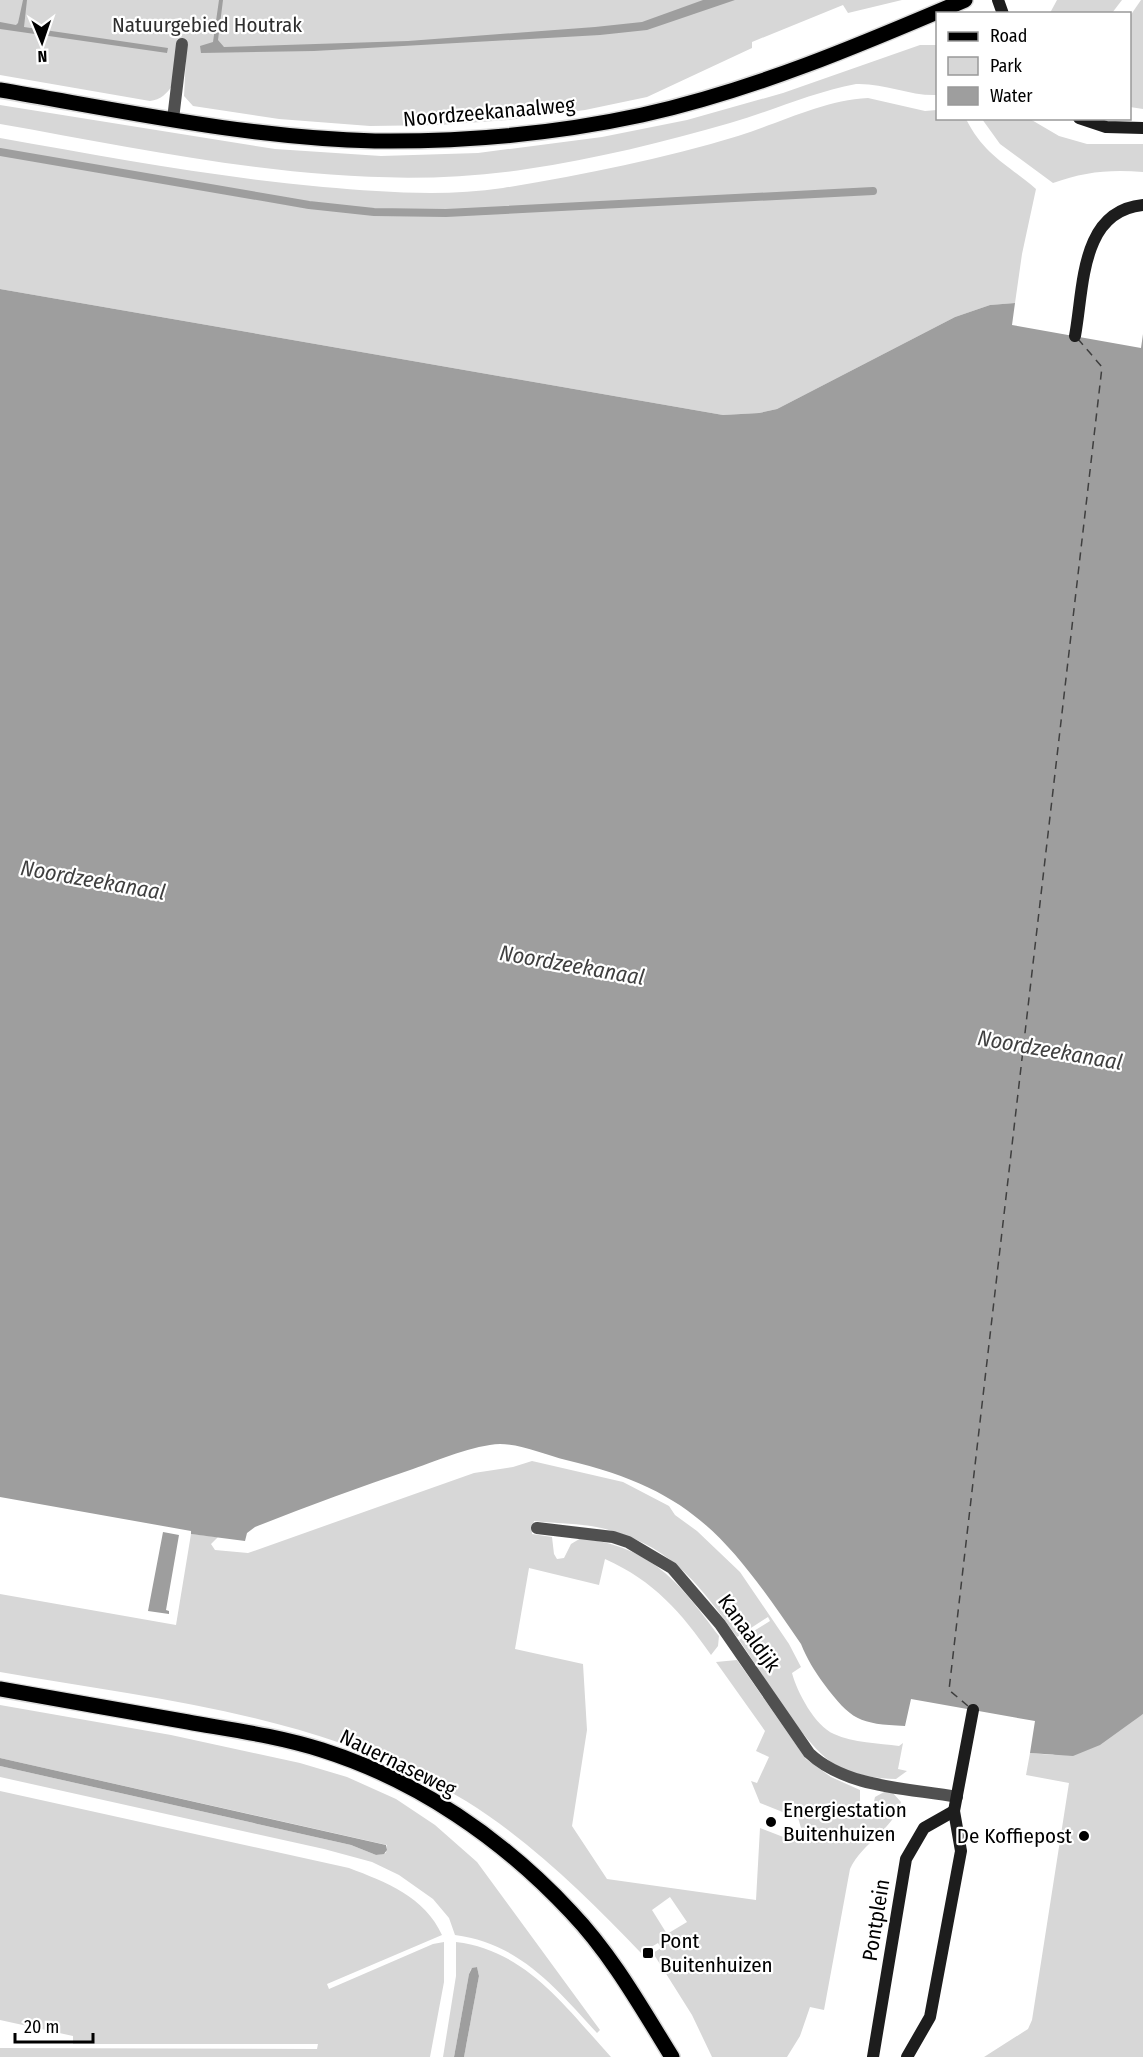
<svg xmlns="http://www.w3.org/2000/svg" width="1143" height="2057" font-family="'Fira Sans Condensed',sans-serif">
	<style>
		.green { fill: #d7d7d7; fill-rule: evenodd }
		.water { fill: #9e9e9e }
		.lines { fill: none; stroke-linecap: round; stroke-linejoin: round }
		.stream { stroke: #9e9e9e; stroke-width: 8 }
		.ferry { stroke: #3f3f3f; stroke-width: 1.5; stroke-dasharray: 8 6; stroke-linecap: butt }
		.primary-casing { stroke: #dbdbdb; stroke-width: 18 }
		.street { stroke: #505050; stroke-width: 12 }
		.secondary { stroke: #1d1d1d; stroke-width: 12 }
		.primary { stroke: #000; stroke-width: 15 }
		.poi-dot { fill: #000; stroke: #fff; stroke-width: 2 }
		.labels { text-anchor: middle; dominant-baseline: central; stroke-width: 4.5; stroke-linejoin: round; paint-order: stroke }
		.park-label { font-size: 21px; fill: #2e2e2e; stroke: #fff }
		.street-label { font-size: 21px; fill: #000; stroke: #fff }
		.poi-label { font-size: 21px; fill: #000; stroke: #fff; text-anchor: start }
		.water-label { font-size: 22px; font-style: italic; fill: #3f3f3f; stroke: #fff }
	</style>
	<rect width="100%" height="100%" fill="#fff"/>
	<g class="green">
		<path d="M 0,0 L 902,0 L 848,13 L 843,5 L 752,42 L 752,48 L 647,97 L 585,110 L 508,120 L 440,125 L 370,126 L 279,119 L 193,106 L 184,96 L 186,57 C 178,74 171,99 150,101 L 0,75 Z"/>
		<path d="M 1057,0 L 1122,0 L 1112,13 L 1050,13 Z"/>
		<path d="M 1141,0 L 1143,0 L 1143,109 L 1130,107 L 1130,16 Z"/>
		<path d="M 920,45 L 937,45 L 937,95 C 910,96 884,83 856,84 C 813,92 772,111 730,123 C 664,142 595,159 527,169 C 351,196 172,154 0,124 L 0,105 L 275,149 L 381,156 L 478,153 L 602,137 L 687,120 L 783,93 Z"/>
		<path d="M 868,98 L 925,111 L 937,110 L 938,118 L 966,119 C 984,155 1007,164 1036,189 L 1022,254 L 1015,303 L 990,305 L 955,317 L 777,409 L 759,413 L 723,415 L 0,289 L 0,138 C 107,157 214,177 323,187 C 382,192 444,197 503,188 C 582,175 662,159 738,136 C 780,123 824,100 868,98 Z"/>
		<path d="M 982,119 L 1030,119 L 1059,136 L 1087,144 L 1143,144 L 1143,172 C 1110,169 1083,172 1053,183 L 1000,144 Z"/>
		<path d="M 532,1461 L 623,1482 L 669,1506 L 675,1515 L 697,1531 L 740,1572 L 789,1644 L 801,1667 L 792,1673 C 797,1692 815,1726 834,1734 C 853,1743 879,1743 899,1746 L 903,1743 L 898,1769 L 907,1771 L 896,1779 C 877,1779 850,1774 834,1764 C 803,1745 762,1672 739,1640 L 770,1621 L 768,1617 L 737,1637 C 702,1588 673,1548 612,1531 C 588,1523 559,1524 534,1521 L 532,1534 L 552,1537 L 554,1554 L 557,1559 L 564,1558 L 571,1544 L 581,1538 C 653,1548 678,1581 719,1636 L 718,1646 L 711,1655 C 681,1612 654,1581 605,1559 L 599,1585 L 529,1568 L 515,1649 L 583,1664 L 587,1730 L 572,1826 L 607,1879 L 756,1900 L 760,1828 L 791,1840 L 797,1838 L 801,1828 L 797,1814 L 790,1815 L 760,1803 L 751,1781 L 757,1783 L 769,1757 L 756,1751 L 765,1731 L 716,1662 L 737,1660 L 806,1759 L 831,1777 L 860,1790 L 860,1809 L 872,1810 L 875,1797 L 886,1791 L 892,1792 L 901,1802 C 893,1830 862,1843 850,1869 L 824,2010 L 810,2007 L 800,2036 L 787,2057 L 712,2057 L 692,2015 L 653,1953 L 661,1948 L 658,1943 L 641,1953 C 591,1900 528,1839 466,1801 C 324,1715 160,1700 0,1672 L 0,1594 L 176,1625 L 191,1534 L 218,1537 L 211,1544 L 215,1550 L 248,1553 L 474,1473 L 513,1467 ZM 670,1897 L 687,1922 L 667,1934 L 652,1910 Z"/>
		<path d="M 0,1705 L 171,1735 L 300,1763 L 347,1777 L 396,1799 L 435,1825 L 477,1862 L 600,2030 L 597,2033 C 556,1988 519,1943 455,1935 L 449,1918 L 433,1899 L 399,1875 L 372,1862 L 324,1849 L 0,1777 L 0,1766 L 351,1845 L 376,1855 L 386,1853 L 387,1845 L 0,1758 Z"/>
		<path d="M 1143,1714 L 1143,2057 L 984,2057 L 1028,2029 L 1032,2020 L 1069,1783 L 1026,1775 L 1030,1753 L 1053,1755 Z"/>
		<path d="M 0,1791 L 349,1868 C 386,1882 425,1897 442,1935 L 327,1984 L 329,1989 L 433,1944 L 444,1942 L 444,1982 L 430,2057 L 0,2057 L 0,2048 L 317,2049 L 318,2044 L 73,2044 L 73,2036 L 0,2020 Z"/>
		<path d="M 456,1942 C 526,1950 567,2009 611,2057 L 464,2057 L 479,1976 L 477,1967 L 471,1969 L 469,1974 L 454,2057 L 443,2057 L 456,1976 Z"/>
	</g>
	<g class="water">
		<path d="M 23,0 L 27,0 L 24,27 L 168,48 L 167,53 L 0,29 L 0,22 L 16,25 L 18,23 Z"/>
		<path d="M 219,0 L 223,0 L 218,40 L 224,47 L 408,41 L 595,27 L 642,22 L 703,0 L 735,0 L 647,30 L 600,35 L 314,51 L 201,53 L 200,46 L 213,42 Z"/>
		<path d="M 0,289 L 723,415 L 759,413 L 777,409 L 955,317 L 990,305 L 1015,303 L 1012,325 L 1141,348 L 1143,334 L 1143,1714 L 1100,1745 L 1073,1756 L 1030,1753 L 1035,1721 L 911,1699 L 905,1726 C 859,1724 851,1720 824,1684 C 814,1670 807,1659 801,1644 C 730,1541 695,1490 566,1460 C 546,1455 521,1444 500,1444 C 474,1445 438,1460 413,1469 C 360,1487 307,1506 255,1527 L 247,1533 L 245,1541 L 191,1534 L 191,1531 L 0,1497 Z"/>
		<path d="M 163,1532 L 179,1535 L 166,1610 L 169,1611 L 169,1614 L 148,1611 Z"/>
		<path d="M 0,1758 L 386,1845 L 387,1850 L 384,1854 L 376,1855 L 351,1845 L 0,1766 Z"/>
		<path d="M 477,1967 L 479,1976 L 464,2057 L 454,2057 L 469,1974 L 472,1968 Z"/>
	</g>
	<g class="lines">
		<path class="stream" d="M 0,152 L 309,205 L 374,212 L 446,213 L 873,191"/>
		<path class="ferry" d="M 968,1706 L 949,1690 L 1102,367 L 1078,339"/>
		<g class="primary-casing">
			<g id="primary">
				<path d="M 0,90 C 124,111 249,138 375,141 C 464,142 554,134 642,115 C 754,90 860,45 965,0"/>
				<path d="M 0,1689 C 63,1700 125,1711 188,1722 C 233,1730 278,1736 322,1750 C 417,1780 503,1839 571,1912 C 612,1955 641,2007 672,2057"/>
			</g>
		</g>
		<g class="street">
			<path d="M 173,119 L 182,44"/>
			<path d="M 537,1528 L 613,1537 L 628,1542 L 672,1568 L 720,1624 L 809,1753 C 846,1788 908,1788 957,1797"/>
		</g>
		<g class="secondary">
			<path d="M 998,0 L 1003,14"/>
			<path d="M 1079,118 L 1106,127 L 1143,128"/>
			<path d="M 1075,336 C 1084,287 1080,211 1143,205"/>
			<path d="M 873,2057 L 906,1859 L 924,1828 L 954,1811"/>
			<path d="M 907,2057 L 930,2017 L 961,1851 L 954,1811 L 973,1710"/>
		</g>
		<use href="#primary" class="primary"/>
	</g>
	<g class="poi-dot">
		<circle cx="771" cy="1822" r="6"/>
		<circle cx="1084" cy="1836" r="6"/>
		<rect x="642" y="1947" width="12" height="12" rx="3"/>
	</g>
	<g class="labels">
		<g class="park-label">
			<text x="207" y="25">Natuurgebied Houtrak</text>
		</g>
		<g class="street-label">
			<text transform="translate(489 112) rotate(-5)">Noordzeekanaalweg</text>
			<text transform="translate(749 1633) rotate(54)">Kanaaldijk</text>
			<text transform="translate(398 1763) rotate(26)">Nauernaseweg</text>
			<text transform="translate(876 1920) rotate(-81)">Pontplein</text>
		</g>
		<g class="poi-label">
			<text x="783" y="1810">Energiestation<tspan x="783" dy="24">Buitenhuizen</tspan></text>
			<text x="1072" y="1836" text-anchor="end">De Koffiepost</text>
			<text x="660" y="1941">Pont<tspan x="660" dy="24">Buitenhuizen</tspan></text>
		</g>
		<g class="water-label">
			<text transform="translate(93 880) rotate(10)">Noordzeekanaal</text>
			<text transform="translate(572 965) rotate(10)">Noordzeekanaal</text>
			<text transform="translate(1050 1050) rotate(10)">Noordzeekanaal</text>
		</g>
	</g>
	<rect x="936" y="12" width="195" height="108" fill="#ffffff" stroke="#999999" stroke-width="1.5"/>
	<rect x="948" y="32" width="30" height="9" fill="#000000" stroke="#999999" stroke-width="1.5"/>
	<text x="990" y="42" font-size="18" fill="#000000">Road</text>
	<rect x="948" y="57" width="30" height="18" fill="#d7d7d7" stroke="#999999" stroke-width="1.5"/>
	<text x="990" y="72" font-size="18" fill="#000000">Park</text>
	<rect x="948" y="87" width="30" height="18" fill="#9e9e9e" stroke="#999999" stroke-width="1.5"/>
	<text x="990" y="102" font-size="18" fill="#000000">Water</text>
	<g transform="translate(42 42) rotate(178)" stroke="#ffffff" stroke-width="4.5" paint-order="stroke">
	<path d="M0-4.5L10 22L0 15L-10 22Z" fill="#000000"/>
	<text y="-9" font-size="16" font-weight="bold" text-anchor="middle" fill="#000000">N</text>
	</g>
	<path d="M15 2033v9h78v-9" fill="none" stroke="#000000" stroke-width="3"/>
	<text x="24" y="2033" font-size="18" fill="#000000" stroke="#ffffff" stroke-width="4.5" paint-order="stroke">20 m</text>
</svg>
